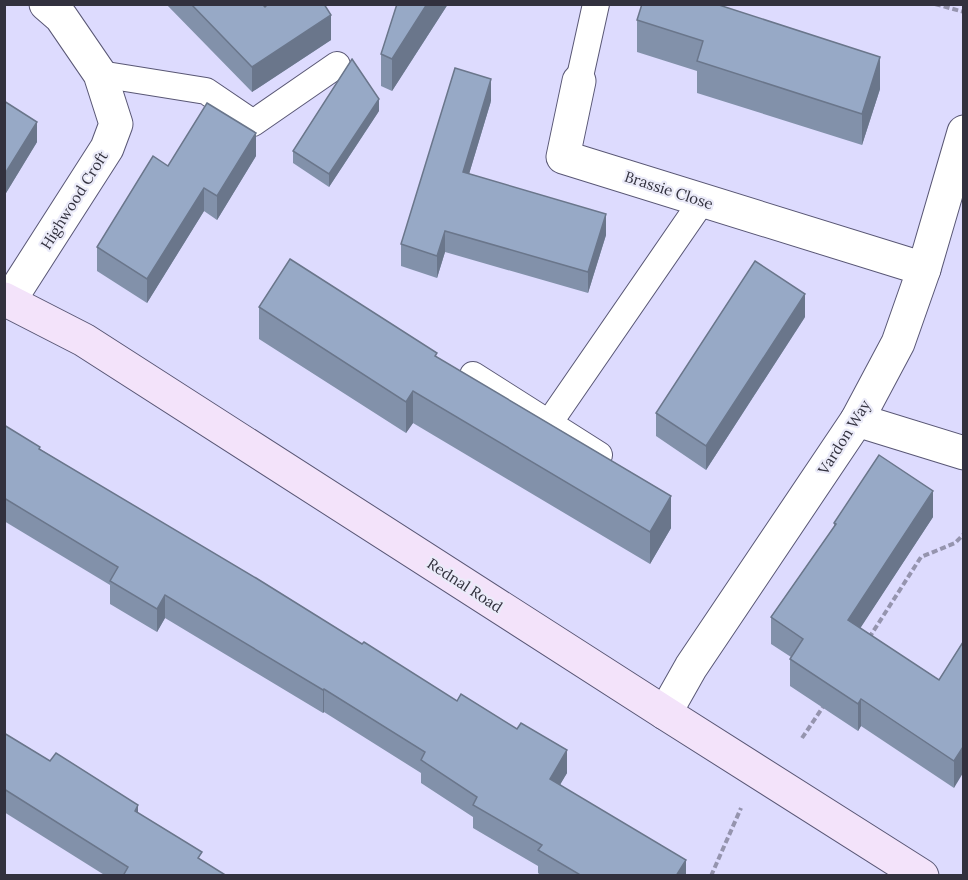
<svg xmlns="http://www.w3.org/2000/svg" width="968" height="880" font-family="Lora,serif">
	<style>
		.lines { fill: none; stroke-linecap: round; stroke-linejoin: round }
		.lane-casing { stroke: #595775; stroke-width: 28 }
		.street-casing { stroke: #595775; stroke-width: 35 }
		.secondary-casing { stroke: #595775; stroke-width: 35 }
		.path { stroke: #9594ae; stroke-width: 4; stroke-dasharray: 6 3; stroke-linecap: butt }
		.lane { stroke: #fff; stroke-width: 26 }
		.street { stroke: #fff; stroke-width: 33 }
		.secondary { stroke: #f3e3fa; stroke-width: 33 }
		.wall { fill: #8291aa }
		.shaded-wall { fill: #6a768b }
		.building { fill: #97a9c6; stroke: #6a768b; stroke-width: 1.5 }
		.labels { text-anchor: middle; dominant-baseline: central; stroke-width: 4.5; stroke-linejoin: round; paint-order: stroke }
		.street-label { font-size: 15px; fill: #32313e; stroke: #ebebf9 }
	</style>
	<rect width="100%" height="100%" fill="#dddbfe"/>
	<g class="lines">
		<g class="lane-casing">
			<g id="lane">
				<path d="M 100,74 L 206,91 L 253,123 L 337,65"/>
				<path d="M 579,81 L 596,4"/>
				<path d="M 473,375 L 599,455"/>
				<path d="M 549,423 L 702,201"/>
			</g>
		</g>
		<g class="street-casing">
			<g id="street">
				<path d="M 579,81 L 563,157 L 924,269"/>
				<path d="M 9,301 L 107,148 L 116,124 L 100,74 L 61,17 L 46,4"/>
				<path d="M 857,420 L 964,453"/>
				<path d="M 665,713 L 691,667 L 857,420 L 898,343 L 924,269 L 964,132"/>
			</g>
		</g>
		<g class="secondary-casing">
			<path id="secondary" d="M 4,299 L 84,340 L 665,713 L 922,876"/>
		</g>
		<g class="path">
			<path d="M 935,4 L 964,12"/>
			<path d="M 869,638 L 921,557 L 955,543 L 964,534"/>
			<path d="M 802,738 L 825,704"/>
			<path d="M 711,876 L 741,808"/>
		</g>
		<use href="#lane" class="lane"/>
		<use href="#street" class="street"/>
		<use href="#secondary" class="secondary"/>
	</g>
	<g class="wall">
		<path d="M 166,4 L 262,4 L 265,7 L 331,40 L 252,92 Z"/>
		<path d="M 397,4 L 448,4 L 392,91 L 381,86 L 381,54 Z"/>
		<path d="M 637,20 L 880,89 L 862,145 L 697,93 L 697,71 L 637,52 Z"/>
		<path d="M 4,101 L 37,142 L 6,193 L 4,192 Z"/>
		<path d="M 491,101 L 469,174 L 606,235 L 588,293 L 445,252 L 437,278 L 401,266 L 401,244 Z"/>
		<path d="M 379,111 L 329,187 L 293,163 L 293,151 Z"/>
		<path d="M 256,156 L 217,220 L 204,211 L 147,303 L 97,271 L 97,247 L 168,166 Z"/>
		<path d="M 259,307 L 437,357 L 671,528 L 650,564 L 413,423 L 406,433 L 259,339 Z"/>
		<path d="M 805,317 L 706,470 L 656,436 L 656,413 Z"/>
		<path d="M 4,425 L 40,449 L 567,773 L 560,784 L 676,876 L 542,876 L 538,873 L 538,866 L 473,828 L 473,817 L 421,783 L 421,773 L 324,712 L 323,713 L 165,618 L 157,632 L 110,604 L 110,585 L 4,521 Z"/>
		<path d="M 933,517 L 860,628 L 939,680 L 963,642 L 954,788 L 861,726 L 858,731 L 790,686 L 790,659 L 791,657 L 771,644 L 771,617 L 834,527 L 834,523 Z"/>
		<path d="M 4,733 L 138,814 L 202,861 L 227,876 L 106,876 L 4,812 Z"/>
	</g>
	<g class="shaded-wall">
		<path d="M 427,4 L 448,4 L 392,91 L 392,59 Z"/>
		<path d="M 331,15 L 331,40 L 252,92 L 252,67 Z"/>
		<path d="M 880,57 L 880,89 L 862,145 L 862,114 Z"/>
		<path d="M 491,79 L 491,101 L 463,194 L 463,172 Z"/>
		<path d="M 379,99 L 379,111 L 329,187 L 329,174 Z"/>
		<path d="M 37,122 L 37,142 L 6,193 L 6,172 Z"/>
		<path d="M 256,133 L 256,156 L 217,220 L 217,196 Z"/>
		<path d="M 204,188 L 204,211 L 147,303 L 147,279 Z"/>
		<path d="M 606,214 L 606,235 L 588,293 L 588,272 Z"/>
		<path d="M 445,231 L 445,252 L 437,278 L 437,256 Z"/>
		<path d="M 805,294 L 805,317 L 706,470 L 706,446 Z"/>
		<path d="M 413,391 L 413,423 L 406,433 L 406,402 Z"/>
		<path d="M 933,491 L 933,517 L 848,647 L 848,620 Z"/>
		<path d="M 671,496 L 671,528 L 650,564 L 650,532 Z"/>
		<path d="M 165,595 L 165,618 L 157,632 L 157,609 Z"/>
		<path d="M 324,689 L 324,712 L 323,713 L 323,690 Z"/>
		<path d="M 861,699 L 861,726 L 858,731 L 858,704 Z"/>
		<path d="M 963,747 L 963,773 L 954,788 L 954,761 Z"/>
		<path d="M 567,750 L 567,773 L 550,802 L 550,779 Z"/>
		<path d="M 138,805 L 138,828 L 135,811 Z"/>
		<path d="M 686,860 L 686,876 L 676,876 Z"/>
	</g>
	<g class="building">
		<path d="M 191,4 L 262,4 L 265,7 L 268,4 L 324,4 L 331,15 L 252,67 Z"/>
		<path d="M 397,4 L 427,4 L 392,59 L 381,54 Z"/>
		<path d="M 642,4 L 716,4 L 880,57 L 862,114 L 697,61 L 703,41 L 637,20 Z"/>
		<path d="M 352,59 L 379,99 L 329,174 L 293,151 Z"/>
		<path d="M 455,68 L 491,79 L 463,172 L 606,214 L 588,272 L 445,231 L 437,256 L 401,244 Z"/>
		<path d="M 4,101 L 37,122 L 6,172 L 4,171 Z"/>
		<path d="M 207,103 L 256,133 L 217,196 L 204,188 L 147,279 L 97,247 L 153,156 L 168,166 Z"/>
		<path d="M 290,259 L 437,353 L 435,356 L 671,496 L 650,532 L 413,391 L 406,402 L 259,307 Z"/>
		<path d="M 755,261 L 805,294 L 706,446 L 656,413 Z"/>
		<path d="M 4,425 L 40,447 L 39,449 L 256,578 L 362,644 L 364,642 L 457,701 L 461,694 L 517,729 L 521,723 L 567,750 L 550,779 L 686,860 L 676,876 L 582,876 L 538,850 L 542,845 L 473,805 L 477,797 L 421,760 L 425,752 L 324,689 L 323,690 L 165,595 L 157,609 L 110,581 L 118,567 L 4,498 Z"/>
		<path d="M 879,455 L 933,491 L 848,620 L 939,680 L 963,642 L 963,747 L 954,761 L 861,699 L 858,704 L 790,659 L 803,639 L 771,617 L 836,524 L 834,523 Z"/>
		<path d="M 4,733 L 50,761 L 56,753 L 138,805 L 135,811 L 202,852 L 198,858 L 227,876 L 123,876 L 128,867 L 4,789 Z"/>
	</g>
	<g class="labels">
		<g class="street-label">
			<text transform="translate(669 190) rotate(18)">Brassie Close</text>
			<text transform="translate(74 200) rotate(-58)">Highwood Croft</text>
			<text transform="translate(844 437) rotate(-58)">Vardon Way</text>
			<text transform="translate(465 585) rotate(33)">Rednal Road</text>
		</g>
	</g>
	<rect width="968" height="880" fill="none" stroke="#32313e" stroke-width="12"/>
</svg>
